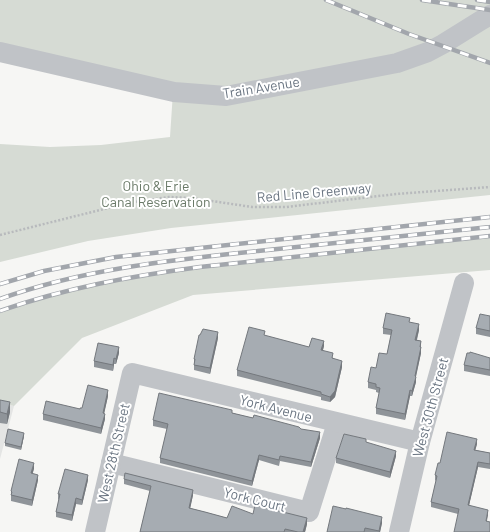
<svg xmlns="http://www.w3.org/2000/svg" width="490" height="532" font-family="Barlow,sans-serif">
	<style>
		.built { fill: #e4e5e4 }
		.green { fill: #d6dbd4 }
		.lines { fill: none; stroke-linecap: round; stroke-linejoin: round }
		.path { stroke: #b8babd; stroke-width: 2.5; stroke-dasharray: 2 2; stroke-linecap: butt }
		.minor { stroke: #c0c3c7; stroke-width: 20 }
		.rail-casing { stroke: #a2a6ac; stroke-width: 4.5 }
		.rail { stroke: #fff; stroke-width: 3; stroke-dasharray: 9; stroke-linecap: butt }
		.wall { fill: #8f9499 }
		.shaded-wall { fill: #74787d }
		.building { fill: #a6acb2; stroke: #74787d }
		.labels { text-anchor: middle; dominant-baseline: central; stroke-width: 4; stroke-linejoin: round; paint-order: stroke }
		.street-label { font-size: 14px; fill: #697481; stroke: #fff }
		.park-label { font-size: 14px; fill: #697967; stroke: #fff }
	</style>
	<rect width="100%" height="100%" fill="#f6f6f4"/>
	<path class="built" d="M 0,403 L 14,406 L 0,459 Z"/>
	<g class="green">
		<path d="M 0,0 L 490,0 L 490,195 L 171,228 L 88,241 L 0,262 L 0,144 L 50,147 L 101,145 L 170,137 L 173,92 L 0,52 Z"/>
		<path d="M 490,236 L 490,270 L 193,295 L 82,338 L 14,406 L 0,403 L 0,311 C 65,288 132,276 200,267 Z"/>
	</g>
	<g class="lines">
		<path class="path" d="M 0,235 L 128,203 L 169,197 L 192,198 L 252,207 L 286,207 L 396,194 L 490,187"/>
		<g class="minor">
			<path d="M 0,52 L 174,92 L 226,96 L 397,63 L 428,52 L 443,44 L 480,21 L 490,15"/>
			<path d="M 111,463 L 309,512 L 337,423"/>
			<path d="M 95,532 L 132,373 L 420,442"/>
			<path d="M 399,532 L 420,442 L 464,283"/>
		</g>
		<g class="rail-casing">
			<g id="rail">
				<path d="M 326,0 L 409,34 L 490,63"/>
				<path d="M 422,0 L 490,10"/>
				<path d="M 477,0 L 490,2"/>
				<path d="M 0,284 L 44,271 L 116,257 L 490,217"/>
				<path d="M 0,299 C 83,269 171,260 258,251 C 336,243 413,235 490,227"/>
				<path d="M 0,311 C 65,288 132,276 200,267 L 490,236"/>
			</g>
		</g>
		<use href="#rail" class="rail"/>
	</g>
	<g class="wall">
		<path d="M 490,316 L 490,337 L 476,334 L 476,328 Z"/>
		<path d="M 410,322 L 419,330 L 417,340 L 421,341 L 421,353 L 416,377 L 416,382 L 412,396 L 410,396 L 405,420 L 376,414 L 376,408 L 379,393 L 376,392 L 376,390 L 368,388 L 368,382 L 376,368 L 387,354 L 391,335 L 383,334 L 383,328 Z"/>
		<path d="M 265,336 L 309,347 L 324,346 L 323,350 L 333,358 L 342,367 L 335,397 L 330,402 L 321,400 L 321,397 L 237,376 L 237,370 Z"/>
		<path d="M 218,338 L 210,374 L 194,370 L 194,359 Z"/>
		<path d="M 119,353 L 116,364 L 114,364 L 113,371 L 94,367 L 94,361 Z"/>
		<path d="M 490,358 L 490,376 L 464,371 L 464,365 Z"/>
		<path d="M 108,396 L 104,413 L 105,419 L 101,434 L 43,420 L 43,414 L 80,409 Z"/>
		<path d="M 0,400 L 10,412 L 7,424 L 0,423 Z"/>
		<path d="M 232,413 L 253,418 L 301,429 L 320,438 L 311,467 L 280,461 L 279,466 L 259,460 L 252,486 L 160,463 L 160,458 L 167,429 L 153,426 L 153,420 Z"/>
		<path d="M 24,436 L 21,450 L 5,446 L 5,443 Z"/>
		<path d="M 366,443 L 396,456 L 390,478 L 336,463 L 336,458 Z"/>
		<path d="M 477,444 L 475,450 L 490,453 L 490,469 L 478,467 L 469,505 L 488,515 L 458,514 L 431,507 L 431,502 L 436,481 L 435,480 L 435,475 L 440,463 Z"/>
		<path d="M 34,469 L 32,473 L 38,480 L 32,506 L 11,501 L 11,491 Z"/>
		<path d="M 124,479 L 193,495 L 190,508 L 227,518 L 253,514 L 307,524 L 305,532 L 140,532 L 150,491 L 124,484 Z"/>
		<path d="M 88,480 L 82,505 L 76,504 L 72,521 L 56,517 L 56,512 L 59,500 L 58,499 L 58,494 Z"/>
		<path d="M 346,509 L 382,523 L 380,532 L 327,532 Z"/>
	</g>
	<g class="shaded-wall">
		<path d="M 419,324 L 419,330 L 415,346 L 415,340 Z"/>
		<path d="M 218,332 L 218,338 L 210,374 L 210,368 Z"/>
		<path d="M 324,341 L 324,346 L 321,356 L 321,350 Z"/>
		<path d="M 421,341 L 420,350 L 421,347 L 421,353 L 415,380 L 416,377 L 416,382 L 412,396 L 412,391 L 415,376 Z"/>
		<path d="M 119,347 L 119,353 L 116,364 L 116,359 Z"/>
		<path d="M 114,358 L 114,364 L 113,371 L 113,365 Z"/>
		<path d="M 342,361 L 342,367 L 335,397 L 330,402 L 330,397 Z"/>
		<path d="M 108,390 L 108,396 L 103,419 L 103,413 Z"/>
		<path d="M 410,390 L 410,396 L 405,420 L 405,414 Z"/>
		<path d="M 10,402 L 10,412 L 7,424 L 7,414 Z"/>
		<path d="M 105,414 L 105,419 L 101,434 L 101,428 Z"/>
		<path d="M 320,432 L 320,438 L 311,467 L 311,462 Z"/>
		<path d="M 24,433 L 24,436 L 21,450 L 21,447 Z"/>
		<path d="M 477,439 L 477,444 L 474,455 L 474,450 Z"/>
		<path d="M 396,451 L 396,456 L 390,478 L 390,472 Z"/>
		<path d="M 259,455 L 259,460 L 252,486 L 252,481 Z"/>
		<path d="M 478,462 L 478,467 L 468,510 L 468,505 Z"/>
		<path d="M 34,463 L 34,469 L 31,479 L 31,473 Z"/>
		<path d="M 38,475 L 38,480 L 32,506 L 32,500 Z"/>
		<path d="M 88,475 L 88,480 L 82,505 L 82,500 Z"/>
		<path d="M 193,490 L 193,495 L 189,514 L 189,508 Z"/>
		<path d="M 76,498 L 76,504 L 72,521 L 72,515 Z"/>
		<path d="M 488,510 L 488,515 L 486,526 L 486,521 Z"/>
		<path d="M 382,517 L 382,523 L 380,532 L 379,532 Z"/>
		<path d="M 307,518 L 307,524 L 305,532 L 303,532 Z"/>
	</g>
	<g class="building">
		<path d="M 386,313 L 410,318 L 409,322 L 419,324 L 415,340 L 421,341 L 420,347 L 421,347 L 415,376 L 416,377 L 412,391 L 410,390 L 405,414 L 376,408 L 380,388 L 376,387 L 376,384 L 368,382 L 371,367 L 376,368 L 379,353 L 387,354 L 392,330 L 383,328 Z"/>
		<path d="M 480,314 L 490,316 L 490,331 L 476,328 Z"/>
		<path d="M 249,327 L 265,331 L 264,335 L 309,347 L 312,338 L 324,341 L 321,350 L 333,353 L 332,358 L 342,361 L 335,391 L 330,397 L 321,394 L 321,392 L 237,370 Z"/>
		<path d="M 203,329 L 218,332 L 210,368 L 194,365 L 195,359 L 194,359 L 199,335 L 200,335 Z"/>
		<path d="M 98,343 L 119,347 L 116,359 L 114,358 L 113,365 L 94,361 Z"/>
		<path d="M 470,352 L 490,358 L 490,370 L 464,365 L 467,353 L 470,353 Z"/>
		<path d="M 88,385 L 108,390 L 103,413 L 105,414 L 101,428 L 43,414 L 46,401 L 80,409 L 80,408 L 82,408 Z"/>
		<path d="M 159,393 L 232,410 L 232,413 L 253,418 L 254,415 L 299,427 L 301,429 L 320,432 L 311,462 L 280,456 L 279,460 L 259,455 L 252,481 L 160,458 L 168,424 L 153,420 Z"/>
		<path d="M 0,400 L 10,402 L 7,414 L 0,412 Z"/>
		<path d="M 8,429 L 24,433 L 21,447 L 5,443 Z"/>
		<path d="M 447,432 L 477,439 L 474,450 L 490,453 L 490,464 L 478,462 L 468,505 L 488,510 L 486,521 L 490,522 L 490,532 L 454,532 L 459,509 L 431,502 L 437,476 L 435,475 L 438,463 L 440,463 Z"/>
		<path d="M 344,434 L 366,439 L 366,442 L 396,451 L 390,472 L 336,458 Z"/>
		<path d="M 19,459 L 34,463 L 31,473 L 38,475 L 32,500 L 11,495 L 12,492 L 11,491 Z"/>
		<path d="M 65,469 L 88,475 L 82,500 L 76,498 L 72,515 L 56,512 L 60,494 L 58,494 Z"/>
		<path d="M 125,473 L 193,490 L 189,508 L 205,512 L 227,518 L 232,506 L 253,514 L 255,505 L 307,518 L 303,532 L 298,532 L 285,529 L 284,532 L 140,532 L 151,486 L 124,479 Z"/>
		<path d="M 333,506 L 346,509 L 346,508 L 382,517 L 379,531 L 365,528 L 364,532 L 327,532 Z"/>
	</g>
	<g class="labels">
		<g class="street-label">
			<text transform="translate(261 87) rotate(-9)">Train Avenue</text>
			<text transform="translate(314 192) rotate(-5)">Red Line Greenway</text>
			<text transform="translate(430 407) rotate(-75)">West 30th Street</text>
			<text transform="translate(276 408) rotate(14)">York Avenue</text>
			<text transform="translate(113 453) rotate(-77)">West 28th Street</text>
			<text transform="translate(255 499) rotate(14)">York Court</text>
		</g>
		<g class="park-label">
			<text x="156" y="185">Ohio &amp; Erie<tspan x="156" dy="16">Canal Reservation</tspan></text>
		</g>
	</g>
</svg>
